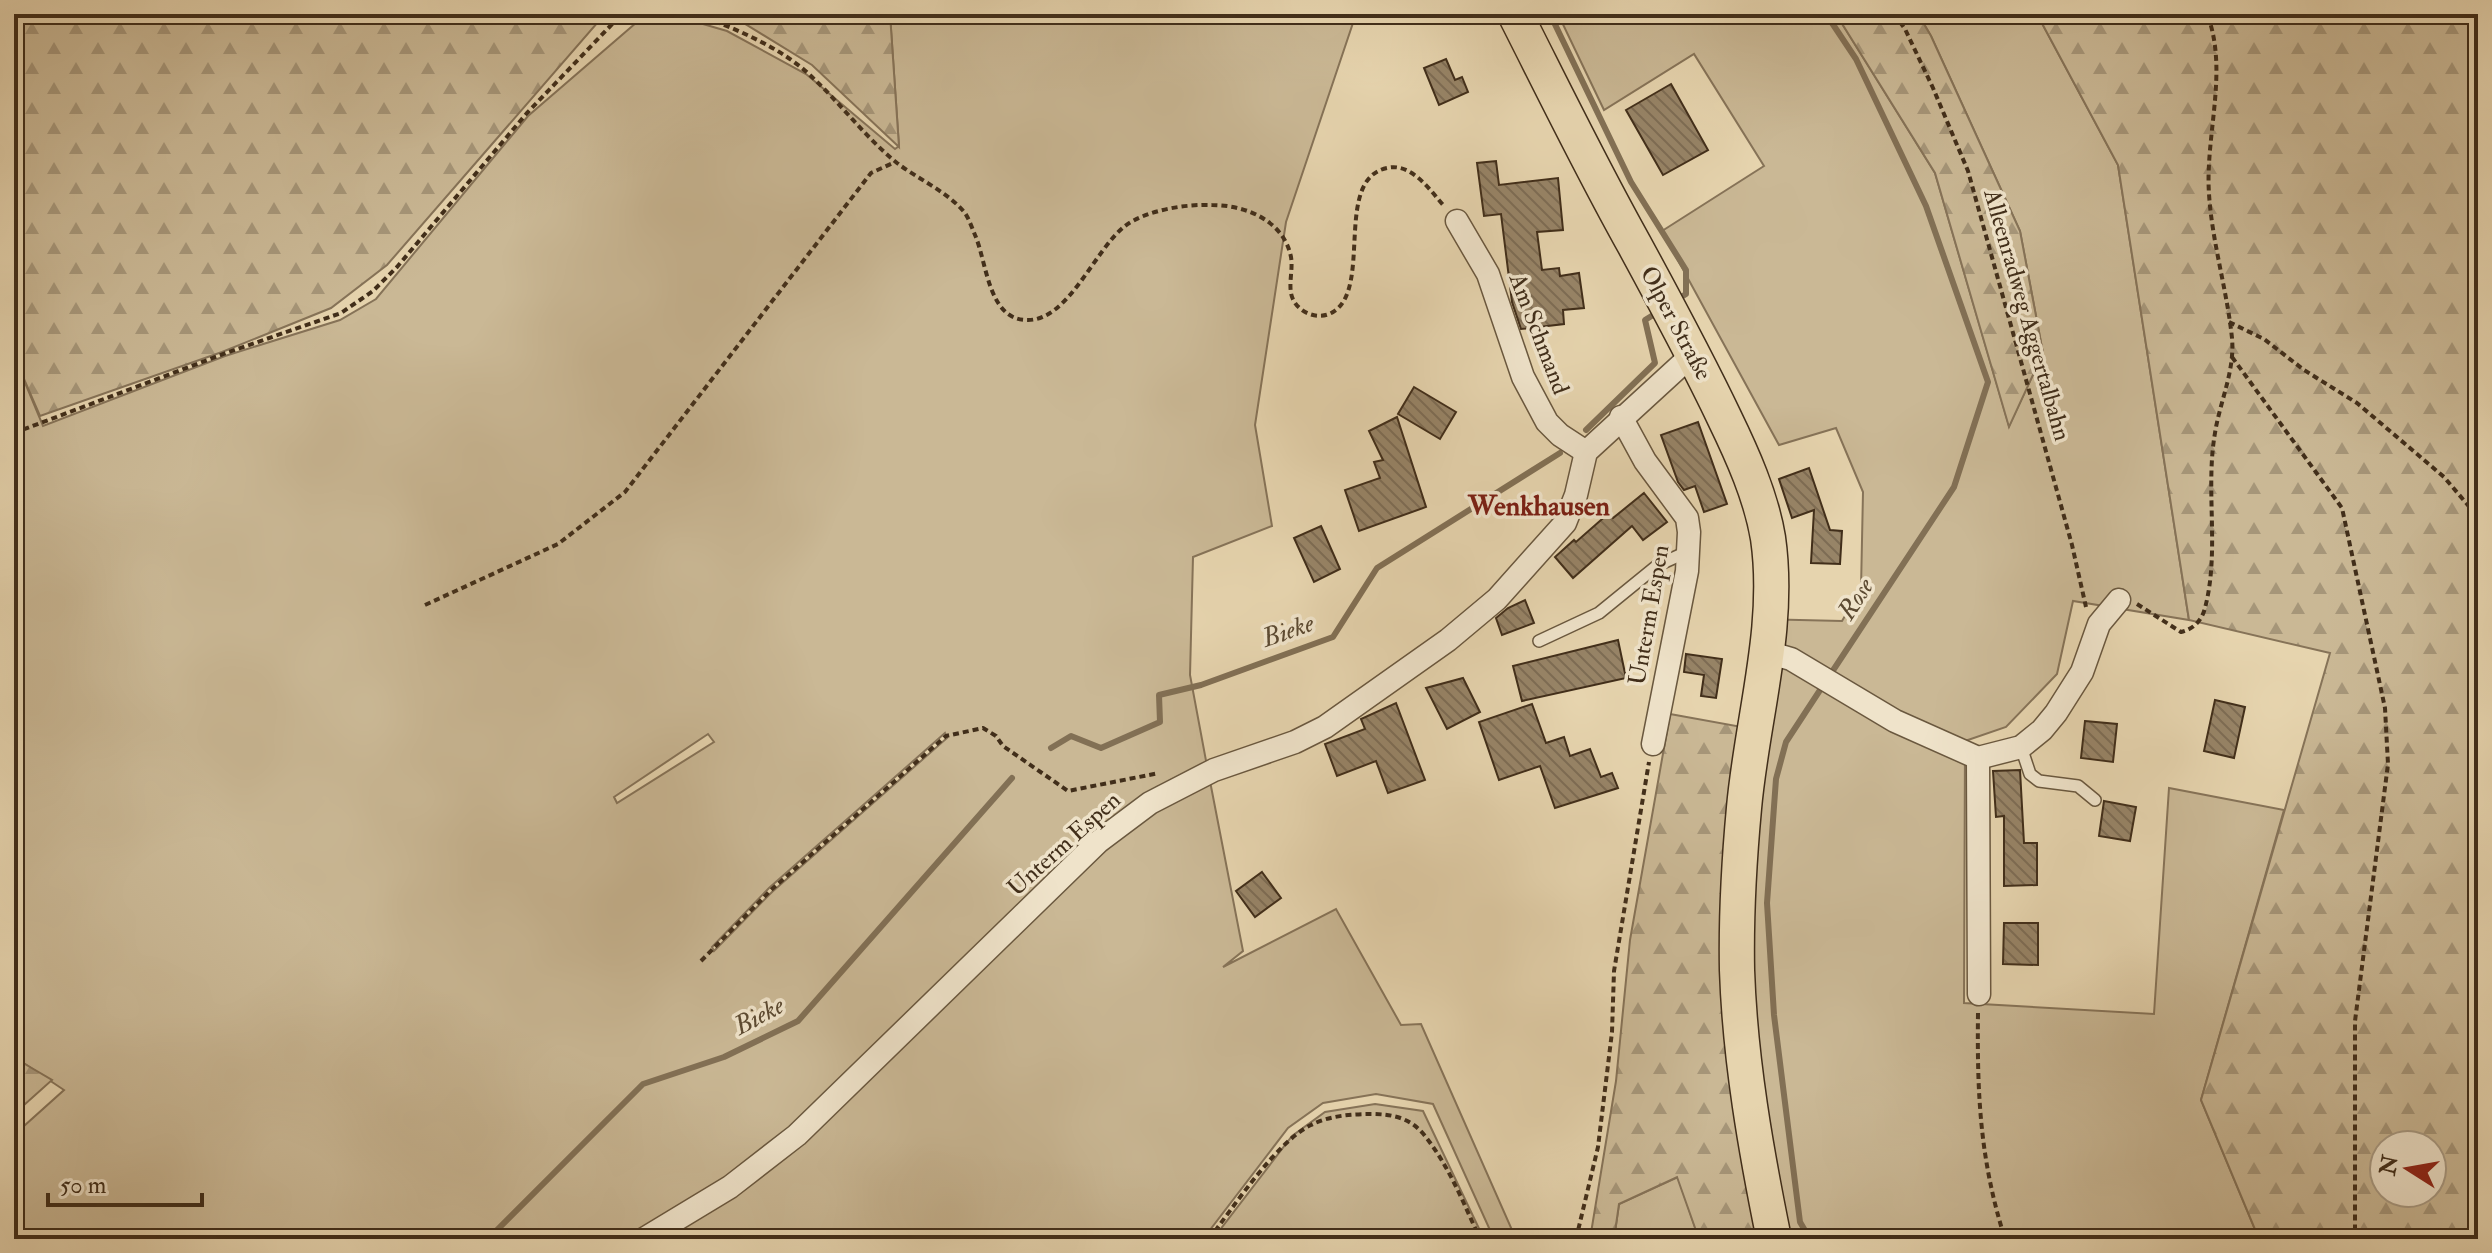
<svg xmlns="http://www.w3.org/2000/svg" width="2492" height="1253" font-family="'IM FELL Double Pica',serif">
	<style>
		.grass { fill: #cab895; stroke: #867358; stroke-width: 2; fill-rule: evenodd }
		.forest { fill: url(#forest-firs); stroke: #867358; stroke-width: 2; fill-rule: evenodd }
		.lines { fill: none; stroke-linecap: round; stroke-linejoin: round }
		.stream { stroke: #827055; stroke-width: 6 }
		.building { fill: url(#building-back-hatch); stroke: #412e1a; stroke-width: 2 }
		.service-casing { stroke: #6a583f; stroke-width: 14 }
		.minor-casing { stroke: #6a583f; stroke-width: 25 }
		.primary-casing { stroke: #412e1a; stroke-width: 37 }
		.path { stroke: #412e1a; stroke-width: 4; stroke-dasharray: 6 4; stroke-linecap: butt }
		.service { stroke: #efe3ca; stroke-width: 11 }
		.minor { stroke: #efe3ca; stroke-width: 22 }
		.primary { stroke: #e6d4ae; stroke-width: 34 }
		.labels { text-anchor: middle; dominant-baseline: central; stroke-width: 7; stroke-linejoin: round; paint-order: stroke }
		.street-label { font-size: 24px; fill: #412e1a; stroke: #efe3ca }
		.water-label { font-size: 26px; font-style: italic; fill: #5c4a32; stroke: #efe3ca }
		.quarter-label { font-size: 28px; font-weight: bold; fill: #7a1f14; stroke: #efe3ca }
	</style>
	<defs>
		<pattern id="forest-firs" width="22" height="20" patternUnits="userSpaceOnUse" patternTransform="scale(2)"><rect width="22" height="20" fill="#cab895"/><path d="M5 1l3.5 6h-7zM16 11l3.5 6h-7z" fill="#a69679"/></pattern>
		<pattern id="building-back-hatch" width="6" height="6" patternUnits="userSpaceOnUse" patternTransform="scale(2)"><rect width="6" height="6" fill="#978467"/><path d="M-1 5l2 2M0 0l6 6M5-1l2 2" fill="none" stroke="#7d6c54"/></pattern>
	</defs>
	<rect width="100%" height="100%" fill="#e6d4ae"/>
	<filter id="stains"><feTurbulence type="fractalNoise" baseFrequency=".0025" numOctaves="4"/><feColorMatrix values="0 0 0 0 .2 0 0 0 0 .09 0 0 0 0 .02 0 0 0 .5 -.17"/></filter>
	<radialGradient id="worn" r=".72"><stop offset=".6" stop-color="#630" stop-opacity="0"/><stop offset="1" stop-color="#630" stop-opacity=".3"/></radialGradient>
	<g class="grass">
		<path d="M 890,14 L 1356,14 L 1286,222 L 1255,425 L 1272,526 L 1193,557 L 1190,675 L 1207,766 L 1157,787 L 1139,799 L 796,1130 L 634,1239 L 14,1239 L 14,1135 L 64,1090 L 19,1060 L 14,1064 L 14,356 L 43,426 L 225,356 L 340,320 L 376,299 L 528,116 L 644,16 L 672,15 L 727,31 L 806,74 L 895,149 L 899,146 ZM 945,733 L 947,738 L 772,892 L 714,951 L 712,947 L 769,888 ZM 708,734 L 714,742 L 617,803 L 614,797 Z"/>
		<path d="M 1558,14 L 1836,14 L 1935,173 L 2009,426 L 2043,353 L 2020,231 L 1931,36 L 1918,14 L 2037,14 L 2118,165 L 2189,620 L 2073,601 L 2057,674 L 2006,727 L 1965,741 L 1964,1003 L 2154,1014 L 2169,788 L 2284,810 L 2201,1100 L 2259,1239 L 1762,1239 L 1737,1102 L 1754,619 L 1842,621 L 1861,589 L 1863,492 L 1836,428 L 1779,445 L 1662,231 L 1764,166 L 1694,54 L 1604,110 Z"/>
		<path d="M 1209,776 L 1243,951 L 1223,967 L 1336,909 L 1401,1025 L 1421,1024 L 1516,1239 L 1494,1239 L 1433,1104 L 1376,1094 L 1323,1103 L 1288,1128 L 1203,1239 L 657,1239 L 886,1054 L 1160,800 Z"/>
		<path d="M 1375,1104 L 1423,1111 L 1484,1239 L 1213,1239 L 1292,1136 L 1325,1112 Z"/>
		<path d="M 1678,1177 L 1699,1239 L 1614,1239 L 1619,1204 Z"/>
	</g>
	<g class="forest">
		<path d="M 14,14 L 605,14 L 387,265 L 331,308 L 222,352 L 40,416 L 14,356 Z"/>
		<path d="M 729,14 L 890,14 L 899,147 L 812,65 Z"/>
		<path d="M 1836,14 L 1918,14 L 1931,36 L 2020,231 L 2043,353 L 2009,427 L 1935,173 Z"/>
		<path d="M 2037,14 L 2478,14 L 2478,1239 L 2259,1239 L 2201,1100 L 2330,653 L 2189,620 L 2118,165 ZM 2384,1145 L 2432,1145 L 2432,1193 L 2384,1193 Z"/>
		<path d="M 1670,714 L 1742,727 L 1762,1239 L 1699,1239 L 1677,1177 L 1619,1204 L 1614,1239 L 1590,1239 L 1616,1081 L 1630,940 Z"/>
		<path d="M 18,1060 L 52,1080 L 14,1114 L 14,1064 Z"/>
	</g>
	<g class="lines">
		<g class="stream">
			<path d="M 1550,14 L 1631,182 L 1686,270 L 1686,294 L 1678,299"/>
			<path d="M 1826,14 L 1856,59 L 1926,206 L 1988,382 L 1954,487 L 1830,675"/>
			<path d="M 1586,430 L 1655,363 L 1645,320 L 1658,312"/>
			<path d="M 1051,748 L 1071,736 L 1101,748 L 1160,722 L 1159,695 L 1201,685 L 1333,637 L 1377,568 L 1560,453"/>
			<path d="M 488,1239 L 643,1084 L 724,1057 L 798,1021 L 1012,778"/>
			<path d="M 1810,1239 L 1800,1222 L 1774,1015 L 1767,903 L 1776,779 L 1786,742 L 1824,684"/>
		</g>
	</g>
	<g class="building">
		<path d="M 1446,59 L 1455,80 L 1462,77 L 1468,92 L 1439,105 L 1424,68 Z"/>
		<path d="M 1671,84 L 1708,150 L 1663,175 L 1626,110 Z"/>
		<path d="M 1496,161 L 1499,185 L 1558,178 L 1563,230 L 1537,232 L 1542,270 L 1559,268 L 1560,276 L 1579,273 L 1584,308 L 1563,310 L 1564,324 L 1521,329 L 1512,302 L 1501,214 L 1484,216 L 1477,163 Z"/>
		<path d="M 1414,387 L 1456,412 L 1440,439 L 1398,414 Z"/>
		<path d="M 1397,417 L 1426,507 L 1359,531 L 1345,490 L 1380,478 L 1374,462 L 1383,460 L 1369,431 Z"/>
		<path d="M 1698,422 L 1727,504 L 1704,512 L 1695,486 L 1684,490 L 1678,482 L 1661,435 Z"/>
		<path d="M 1809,468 L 1830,530 L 1842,531 L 1840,564 L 1811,563 L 1814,510 L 1792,518 L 1779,479 Z"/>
		<path d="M 1644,493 L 1667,522 L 1643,540 L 1632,526 L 1573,578 L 1555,557 L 1574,540 L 1576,542 L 1609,513 L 1613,518 Z"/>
		<path d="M 1321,526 L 1340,569 L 1314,582 L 1294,538 Z"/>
		<path d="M 1525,600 L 1534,623 L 1502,635 L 1496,618 L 1508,608 Z"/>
		<path d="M 1618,640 L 1626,678 L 1522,701 L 1513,666 Z"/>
		<path d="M 1686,654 L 1722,659 L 1716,698 L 1701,696 L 1704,675 L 1684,672 Z"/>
		<path d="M 1463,678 L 1480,712 L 1447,729 L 1426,688 Z"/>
		<path d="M 2215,700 L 2245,707 L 2234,758 L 2204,751 Z"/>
		<path d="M 1396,703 L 1425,780 L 1388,793 L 1376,761 L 1337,776 L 1325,744 L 1365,729 L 1361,719 Z"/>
		<path d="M 1532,704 L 1546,743 L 1564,737 L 1570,756 L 1590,749 L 1601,777 L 1612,773 L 1618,788 L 1555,808 L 1540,766 L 1499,780 L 1479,722 Z"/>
		<path d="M 2085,721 L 2117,724 L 2113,762 L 2081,758 Z"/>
		<path d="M 2020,770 L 2024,843 L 2037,843 L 2037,885 L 2004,886 L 2004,816 L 1996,817 L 1993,771 Z"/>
		<path d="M 2104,801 L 2136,807 L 2130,841 L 2099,836 Z"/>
		<path d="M 1262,872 L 1281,898 L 1255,917 L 1236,891 Z"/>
		<path d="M 2004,923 L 2038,923 L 2038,965 L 2003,964 Z"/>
	</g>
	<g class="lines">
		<g class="service-casing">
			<g id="service">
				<path d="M 1539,641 L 1599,613 L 1658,565 L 1689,551"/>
				<path d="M 2021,747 L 2030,774 L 2039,781 L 2078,786 L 2095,800"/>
			</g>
		</g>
		<g class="minor-casing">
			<g id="minor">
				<path d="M 1457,221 L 1488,274 L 1523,377 L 1547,422 L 1560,435 L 1586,452"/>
				<path d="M 1621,417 L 1645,461 L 1687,518 L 1689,532 L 1687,571 L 1653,744"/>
				<path d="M 1767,652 L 1791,659 L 1895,721 L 1978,758 L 2021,747 L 2042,730 L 2056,713 L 2082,672 L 2099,624 L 2119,600"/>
				<path d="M 1978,758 L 1979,994"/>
				<path d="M 644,1239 L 730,1187 L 797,1135 L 1098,842 L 1150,803 L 1214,770 L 1295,742 L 1325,727 L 1448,640 L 1497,599 L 1565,523 L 1576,495 L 1586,452 L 1694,353"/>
			</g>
		</g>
		<g class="primary-casing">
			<path id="primary" d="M 1515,14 C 1554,91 1592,169 1634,244 C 1665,301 1696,358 1724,417 C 1742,454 1761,496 1768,538 C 1781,628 1752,718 1744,808 C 1739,862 1736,916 1737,970 C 1740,1060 1756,1151 1774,1239"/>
		</g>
		<g class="path">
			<path d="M 696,14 C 736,29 781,47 812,77 C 841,104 866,138 897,163 C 918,179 948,192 965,213 C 969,219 972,228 975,235 C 987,262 988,321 1028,320 C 1069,320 1095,249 1125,226 C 1146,210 1186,204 1212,205 C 1246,205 1284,221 1291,257 C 1293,269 1289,281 1291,293 C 1294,311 1317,322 1333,312 C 1373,288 1333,179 1387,168 C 1411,162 1430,190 1444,206"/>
			<path d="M 1894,14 L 1905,29 L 1933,88 L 1968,171 L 2072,545 L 2086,607"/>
			<path d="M 2229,322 L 2264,339 L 2304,370 L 2357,403 L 2444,477 L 2478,517"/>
			<path d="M 2232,357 L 2342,508 L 2385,708 L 2388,764 L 2355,1021 L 2355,1239"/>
			<path d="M 14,433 L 226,353 L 341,313 L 373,291 L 397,267 L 527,113 L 617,19 L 628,14"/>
			<path d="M 2137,604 L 2181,632 C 2194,629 2202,620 2205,608 C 2220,551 2205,490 2215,433 C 2220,401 2235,371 2232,338 C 2227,290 2212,242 2209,194 C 2205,135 2229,70 2207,14"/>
			<path d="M 425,605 L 558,544 L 625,492 L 871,173 L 895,162"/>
			<path d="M 701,961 L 771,890 L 946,736 L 983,728 L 996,736 L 1003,746 L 1068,791 L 1159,773"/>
			<path d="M 1978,1013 C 1977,1095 1980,1160 2005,1239"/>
			<path d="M 1209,1239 C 1233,1208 1276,1142 1311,1125 C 1328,1116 1351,1114 1371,1114 C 1393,1114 1411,1118 1425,1136 C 1449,1166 1464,1204 1480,1239"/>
			<path d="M 1576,1239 L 1598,1147 L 1612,1032 L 1614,971 L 1649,762"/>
		</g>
		<use href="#service" class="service"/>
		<use href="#minor" class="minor"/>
		<use href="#primary" class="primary"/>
	</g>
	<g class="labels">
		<g class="street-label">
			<text transform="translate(2027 315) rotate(74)">Alleenradweg Aggertalbahn</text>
			<text transform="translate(1676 323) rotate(62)">Olper Straße</text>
			<text transform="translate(1539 334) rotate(69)">Am Schmand</text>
			<text transform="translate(1649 615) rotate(-80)">Unterm Espen</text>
			<text transform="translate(1064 844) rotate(-42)">Unterm Espen</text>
		</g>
		<g class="water-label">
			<text transform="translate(1856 599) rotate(-57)">Rose</text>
			<text transform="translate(1288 631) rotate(-19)">Bieke</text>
			<text transform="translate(759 1016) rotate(-28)">Bieke</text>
		</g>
		<g class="quarter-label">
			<text x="1539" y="506">Wenkhausen</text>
		</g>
	</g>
	<rect width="2492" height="1253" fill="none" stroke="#e6d4ae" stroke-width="48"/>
	<rect x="16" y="16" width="2460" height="1221" fill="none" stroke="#412e1a" stroke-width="4"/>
	<rect x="24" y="24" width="2444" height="1205" fill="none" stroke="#412e1a" stroke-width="2"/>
	<g transform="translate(2408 1169) rotate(281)"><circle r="38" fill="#efe3ca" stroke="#a99b84" stroke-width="2"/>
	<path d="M0-6L14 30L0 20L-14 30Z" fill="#8f2418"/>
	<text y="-12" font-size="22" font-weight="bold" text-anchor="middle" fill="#412e1a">N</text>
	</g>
	<path d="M48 1193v12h154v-12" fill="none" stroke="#412e1a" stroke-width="4"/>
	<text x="60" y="1193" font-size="24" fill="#412e1a" stroke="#efe3ca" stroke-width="6" paint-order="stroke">50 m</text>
	<rect width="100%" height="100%" filter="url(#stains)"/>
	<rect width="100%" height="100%" fill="url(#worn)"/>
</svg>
